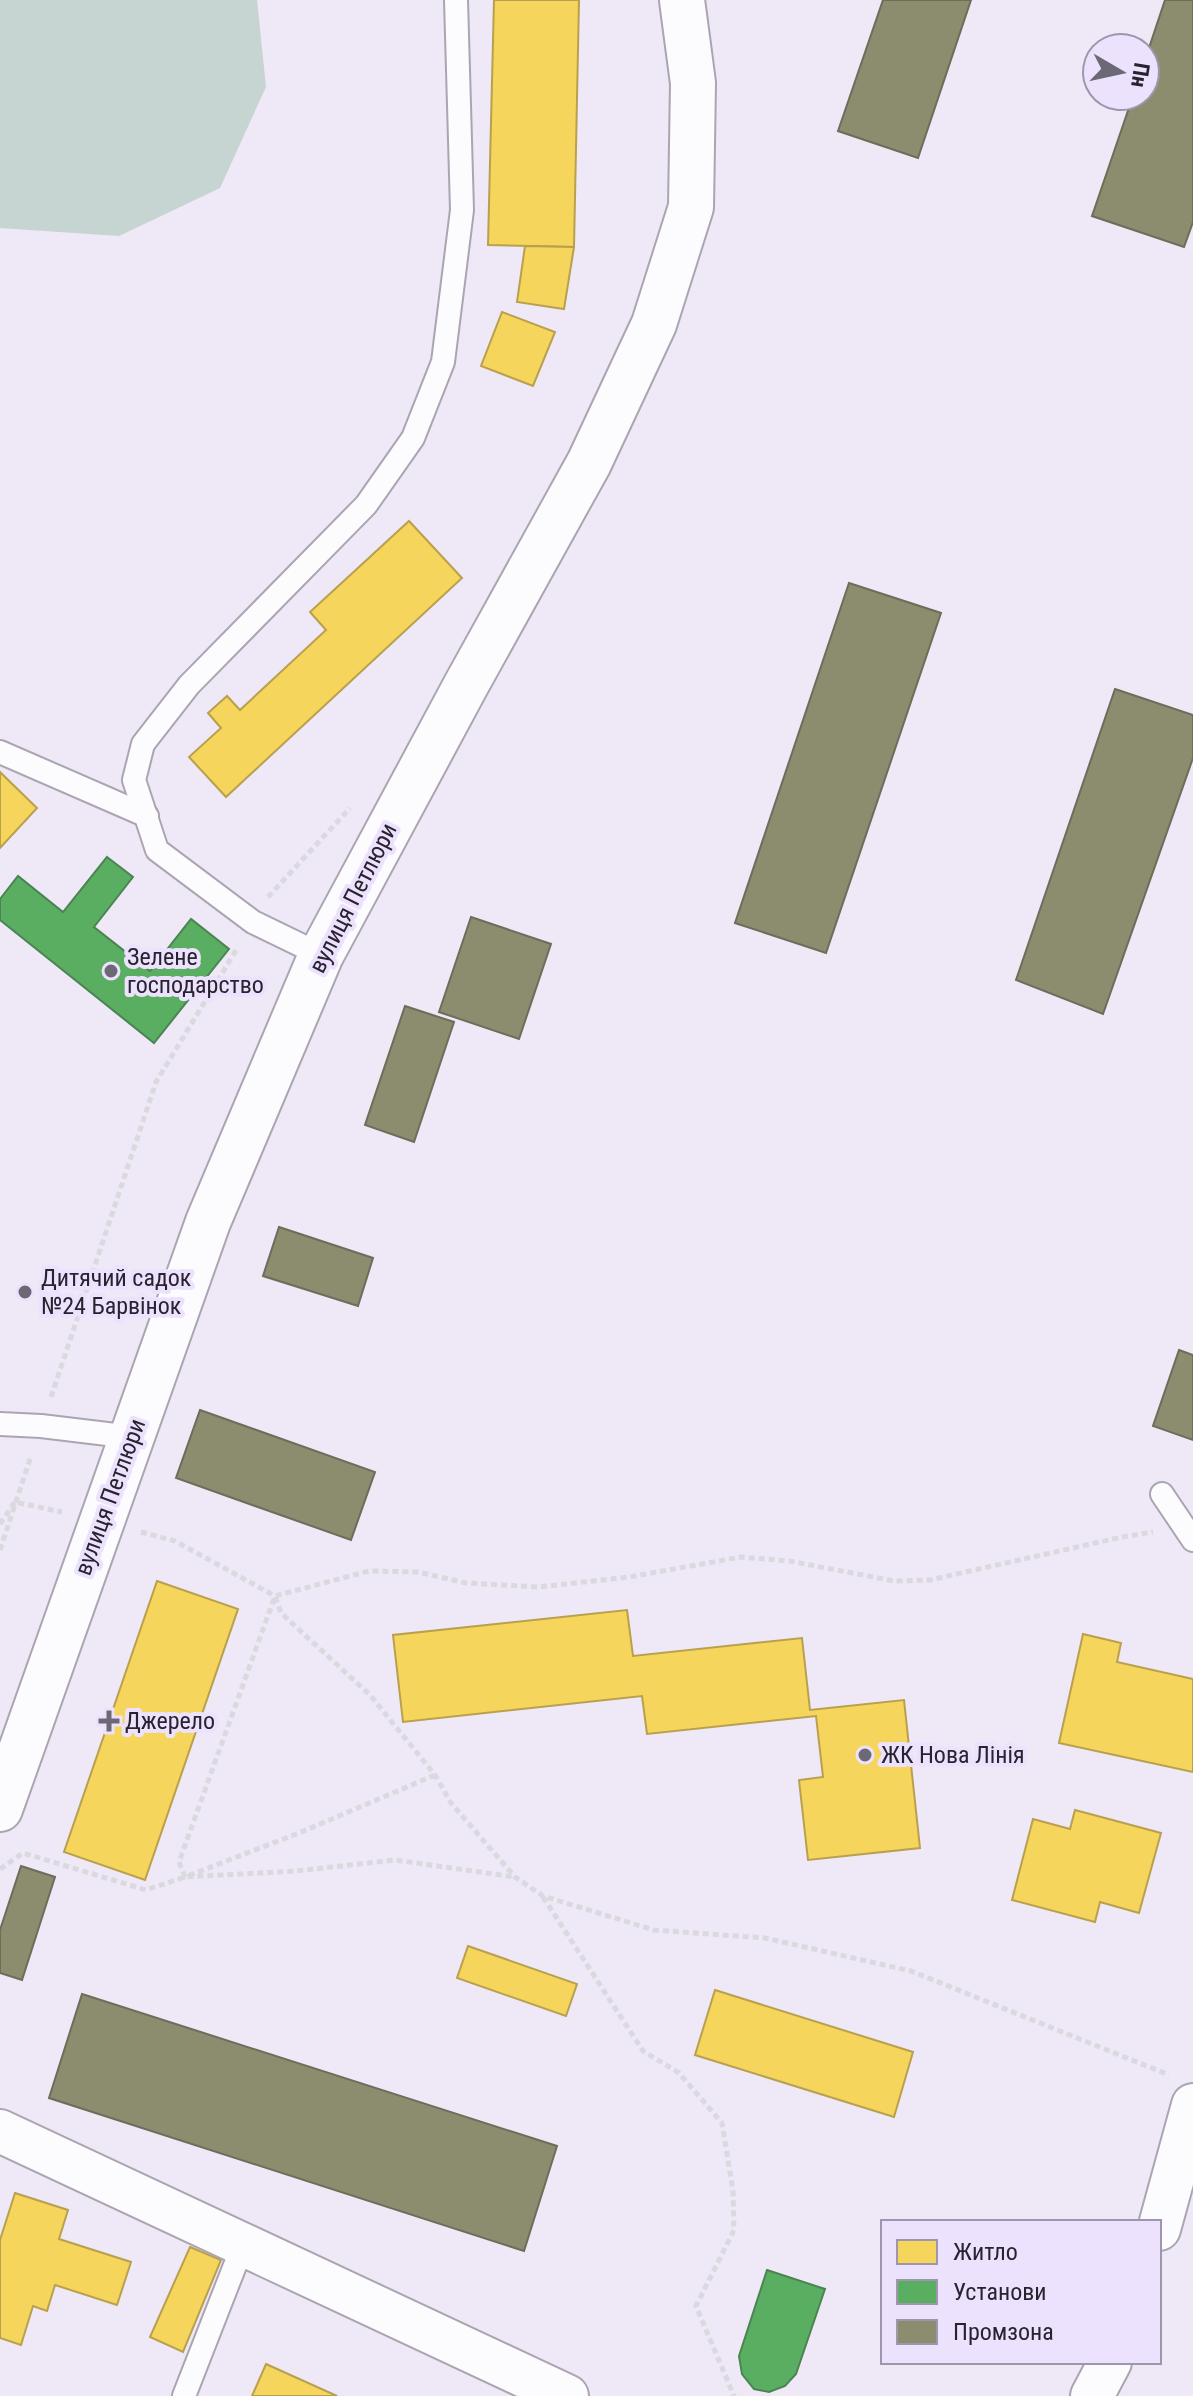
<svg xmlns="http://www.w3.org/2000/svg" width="1193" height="2396" font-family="'Roboto Condensed',sans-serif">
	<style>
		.grass { fill: #c6d4d2 }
		.homes { fill: #f6d55c; stroke: #b8a04e; stroke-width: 2 }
		.public { fill: #5aae61; stroke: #4b8452; stroke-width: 2 }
		.industry { fill: #8c8c6e; stroke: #6e6c5b; stroke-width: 2 }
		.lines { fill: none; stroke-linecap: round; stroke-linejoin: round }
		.service-casing { stroke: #aba5b2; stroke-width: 26 }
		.minor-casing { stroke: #aba5b2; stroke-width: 46 }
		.secondary-casing { stroke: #aba5b2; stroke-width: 48 }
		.path { stroke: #dad9de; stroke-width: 5; stroke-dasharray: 6 4; stroke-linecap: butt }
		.service { stroke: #fcfcfe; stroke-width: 22 }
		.minor { stroke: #fcfcfe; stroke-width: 42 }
		.secondary { stroke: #fcfcfe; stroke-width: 44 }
		.poi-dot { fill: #6d6875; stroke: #ede2fd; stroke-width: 3 }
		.labels { text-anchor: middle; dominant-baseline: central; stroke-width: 8; stroke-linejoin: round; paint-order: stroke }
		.street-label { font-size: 24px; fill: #28232f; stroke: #ede2fd }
		.poi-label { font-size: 24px; fill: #28232f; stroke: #ede2fd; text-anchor: start }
	</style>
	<rect width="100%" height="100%" fill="#eee8f7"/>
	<path class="grass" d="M 0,0 L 257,0 L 266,87 L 220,188 L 119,236 L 0,228 Z"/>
	<g class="homes">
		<path d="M 494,0 L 579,0 L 574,247 L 488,245 Z"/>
		<path d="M 525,246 L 574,247 L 564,309 L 517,302 Z"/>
		<path d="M 502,312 L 555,332 L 533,386 L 481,366 Z"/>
		<path d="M 409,521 L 462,578 L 226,797 L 189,757 L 221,728 L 208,713 L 227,696 L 240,710 L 326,630 L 310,612 Z"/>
		<path d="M 0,772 L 37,808 L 0,848 Z"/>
		<path d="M 157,1581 L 238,1609 L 145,1880 L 64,1852 Z"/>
		<path d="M 627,1610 L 633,1656 L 802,1638 L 810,1710 L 904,1700 L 920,1848 L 808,1860 L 799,1780 L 823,1777 L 816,1716 L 647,1734 L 642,1696 L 403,1722 L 393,1635 Z"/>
		<path d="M 1083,1634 L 1121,1643 L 1117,1662 L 1193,1679 L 1193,1772 L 1059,1743 Z"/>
		<path d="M 1075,1810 L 1161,1833 L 1139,1913 L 1100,1902 L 1095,1922 L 1012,1900 L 1033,1819 L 1070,1829 Z"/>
		<path d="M 468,1946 L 577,1984 L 566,2016 L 457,1978 Z"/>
		<path d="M 715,1990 L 913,2052 L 894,2117 L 695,2055 Z"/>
		<path d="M 15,2193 L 68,2210 L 59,2239 L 131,2262 L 117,2305 L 55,2285 L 47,2311 L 33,2306 L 21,2345 L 0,2338 L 0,2240 Z"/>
		<path d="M 190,2247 L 221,2260 L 183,2352 L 150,2337 Z"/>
		<path d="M 266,2364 L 337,2396 L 252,2396 Z"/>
	</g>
	<g class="public">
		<path d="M 107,857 L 133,877 L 94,927 L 150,971 L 191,919 L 229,949 L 154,1043 L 0,920 L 0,899 L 18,876 L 63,912 Z"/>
		<path d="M 767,2270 L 825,2289 L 796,2374 L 785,2386 L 769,2392 L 754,2389 L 742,2374 L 739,2356 Z"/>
	</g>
	<g class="industry">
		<path d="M 883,0 L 971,0 L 918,158 L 838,131 Z"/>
		<path d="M 1165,0 L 1193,0 L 1193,222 L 1184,247 L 1092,216 L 1133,96 L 1145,96 L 1145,60 Z"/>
		<path d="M 849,583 L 941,613 L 826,953 L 735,923 Z"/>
		<path d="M 1115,689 L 1193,715 L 1193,758 L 1103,1014 L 1016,980 Z"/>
		<path d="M 471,917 L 551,944 L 519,1039 L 439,1012 Z"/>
		<path d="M 405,1006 L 454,1022 L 414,1142 L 365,1125 Z"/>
		<path d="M 279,1227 L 373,1258 L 358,1306 L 263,1276 Z"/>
		<path d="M 1179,1350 L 1193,1355 L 1193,1440 L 1153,1426 Z"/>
		<path d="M 200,1410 L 375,1472 L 351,1540 L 176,1478 Z"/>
		<path d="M 21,1866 L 55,1877 L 22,1980 L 0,1973 L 0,1930 Z"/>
		<path d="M 82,1994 L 557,2146 L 524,2251 L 49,2098 Z"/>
	</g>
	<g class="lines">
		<g class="service-casing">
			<g id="service">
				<path d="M 0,752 L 147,816"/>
				<path d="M 321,955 L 253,922 L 157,850 L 134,780 L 143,744 L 189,685 L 366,505 L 413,438 L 443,362 L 462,210 L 456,0"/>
				<path d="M 0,1424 L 41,1426 L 132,1437"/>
				<path d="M 1162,1494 L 1193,1540"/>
				<path d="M 184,2396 L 243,2245"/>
			</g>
		</g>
		<g class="minor-casing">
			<g id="minor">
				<path d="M 0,2131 L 567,2396"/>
				<path d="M 1159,2229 L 1193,2105"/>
				<path d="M 1092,2396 L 1110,2362"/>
			</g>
		</g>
		<g class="secondary-casing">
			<path id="secondary" d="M 0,1809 L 208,1222 L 321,955 L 466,685 L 589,463 L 654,324 L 691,207 L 693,83 L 682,0"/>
		</g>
		<g class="path">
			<path d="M 268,897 L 350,808"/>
			<path d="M 51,1397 L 156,1082 L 238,947"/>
			<path d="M 0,1524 L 15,1502 L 62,1512"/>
			<path d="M 141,1532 L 175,1541 L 275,1596 L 369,1571 L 418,1572 L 466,1583 L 539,1587 L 629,1577 L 741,1557 L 789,1561 L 894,1581 L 930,1580 L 1122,1537 L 1153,1532"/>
			<path d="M 0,1550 L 31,1456"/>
			<path d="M 435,1775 L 299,1833 L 185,1877 L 179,1862 L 275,1596 L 281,1613 L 370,1695 L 435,1775 L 451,1803 L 515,1877 L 543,1896 L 654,1930 L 765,1938 L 911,1971 L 1169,2075"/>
			<path d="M 0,1869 L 23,1853 L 146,1890 L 185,1877 L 296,1871 L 395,1860 L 515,1877"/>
			<path d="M 543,1897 L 643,2051 L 679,2073 L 722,2123 L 733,2191 L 734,2230 L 696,2306 L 734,2396"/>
		</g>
		<use href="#service" class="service"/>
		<use href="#minor" class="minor"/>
		<use href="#secondary" class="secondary"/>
	</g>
	<g class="poi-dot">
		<circle cx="111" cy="971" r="8"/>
		<circle cx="25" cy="1292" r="8"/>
		<path d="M105 1709h8v8h8v8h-8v8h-8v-8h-8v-8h8z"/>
		<circle cx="865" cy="1755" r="8"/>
	</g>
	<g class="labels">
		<g class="street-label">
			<text transform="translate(353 898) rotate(-63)">вулиця Петлюри</text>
			<text transform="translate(110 1497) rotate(-70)">вулиця Петлюри</text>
		</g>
		<g class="poi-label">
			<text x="127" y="957">Зелене<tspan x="127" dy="28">господарство</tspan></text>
			<text x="41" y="1278">Дитячий садок<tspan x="41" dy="28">№24 Барвінок</tspan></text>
			<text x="125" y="1721">Джерело</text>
			<text x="881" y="1755">ЖК Нова Лінія</text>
		</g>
	</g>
	<rect x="881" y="2220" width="280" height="144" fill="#ede2fd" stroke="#9e96ab" stroke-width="2"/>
	<rect x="897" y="2240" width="40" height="24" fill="#f6d55c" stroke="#9e96ab" stroke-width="2"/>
	<text x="953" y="2260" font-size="24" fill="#28232f">Житло</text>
	<rect x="897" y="2280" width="40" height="24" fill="#5aae61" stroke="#9e96ab" stroke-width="2"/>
	<text x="953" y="2300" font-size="24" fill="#28232f">Установи</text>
	<rect x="897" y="2320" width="40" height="24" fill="#8c8c6e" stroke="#9e96ab" stroke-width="2"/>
	<text x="953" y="2340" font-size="24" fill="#28232f">Промзона</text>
	<g transform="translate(1121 72) rotate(99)"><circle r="38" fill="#ede2fd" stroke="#9e96ab" stroke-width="2"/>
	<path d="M0-6L14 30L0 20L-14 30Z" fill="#6d6875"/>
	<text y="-12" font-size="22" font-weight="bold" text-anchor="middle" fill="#28232f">Пн</text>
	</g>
</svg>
